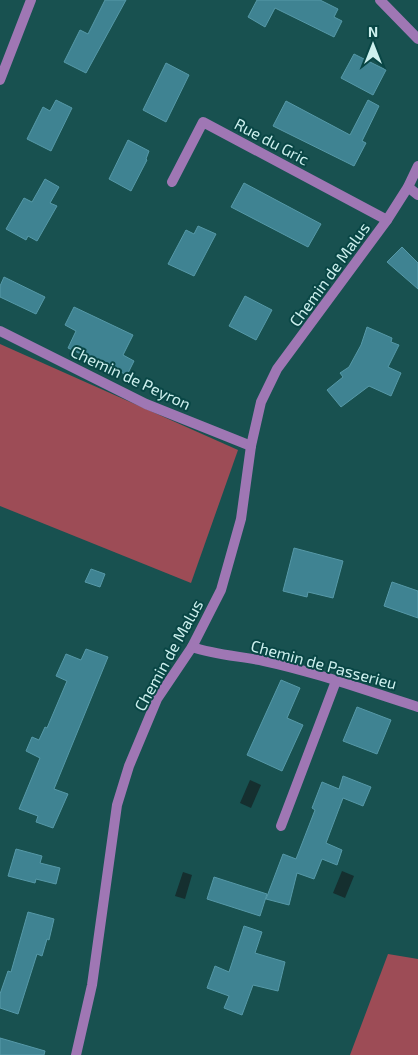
<svg xmlns="http://www.w3.org/2000/svg" width="418" height="1055" font-family="'Exo 2',sans-serif">
	<style>
		.green { fill: #9d4c56 }
		.water { fill: #152f2f }
		.building { fill: #3f8392; stroke: #5699a8 }
		.lines { fill: none; stroke-linecap: round; stroke-linejoin: round }
		.street { stroke: #9f77b4; stroke-width: 10 }
		.labels { text-anchor: middle; dominant-baseline: central; stroke-width: 4; stroke-linejoin: round; paint-order: stroke }
		.street-label { font-size: 16px; fill: #cdf0ee; stroke: #094645 }
	</style>
	<rect width="100%" height="100%" fill="#185150"/>
	<g class="green">
		<path d="M 0,344 L 238,450 L 191,583 L 0,506 Z"/>
		<path d="M 388,954 L 418,959 L 418,1055 L 350,1055 Z"/>
	</g>
	<g class="water">
		<path d="M 250,780 L 261,785 L 251,808 L 240,803 Z"/>
		<path d="M 342,871 L 354,876 L 345,898 L 333,893 Z"/>
		<path d="M 183,872 L 192,875 L 185,899 L 175,896 Z"/>
	</g>
	<g class="building">
		<path d="M 105,0 L 126,0 L 86,73 L 64,62 L 80,30 L 88,34 Z"/>
		<path d="M 257,0 L 320,0 L 338,9 L 334,17 L 342,21 L 334,37 L 275,8 L 265,27 L 248,17 Z"/>
		<path d="M 354,54 L 386,70 L 373,95 L 341,78 Z"/>
		<path d="M 166,63 L 189,75 L 166,122 L 143,110 Z"/>
		<path d="M 56,100 L 72,108 L 51,151 L 27,139 L 43,107 L 50,111 Z"/>
		<path d="M 368,100 L 379,106 L 362,141 L 366,143 L 354,166 L 273,126 L 286,101 L 350,135 Z"/>
		<path d="M 128,140 L 149,151 L 146,159 L 147,160 L 131,191 L 109,179 Z"/>
		<path d="M 45,179 L 59,187 L 50,203 L 57,206 L 37,241 L 28,236 L 26,240 L 6,229 L 24,198 L 32,202 Z"/>
		<path d="M 244,183 L 321,224 L 308,247 L 231,207 Z"/>
		<path d="M 198,226 L 216,234 L 194,276 L 168,264 L 186,230 L 194,234 Z"/>
		<path d="M 402,247 L 418,263 L 418,289 L 387,262 Z"/>
		<path d="M 4,277 L 45,297 L 36,314 L 0,297 L 0,286 Z"/>
		<path d="M 245,296 L 272,310 L 256,340 L 229,326 Z"/>
		<path d="M 74,307 L 133,335 L 123,355 L 134,361 L 127,375 L 68,348 L 76,331 L 65,325 Z"/>
		<path d="M 367,327 L 392,338 L 391,342 L 399,345 L 388,367 L 401,373 L 391,396 L 369,386 L 341,407 L 327,390 L 343,377 L 340,373 L 349,367 L 361,345 Z"/>
		<path d="M 294,548 L 343,561 L 333,598 L 308,592 L 307,597 L 283,591 Z"/>
		<path d="M 91,569 L 105,574 L 100,587 L 85,582 Z"/>
		<path d="M 392,582 L 418,591 L 418,618 L 384,606 Z"/>
		<path d="M 86,649 L 108,657 L 54,789 L 68,794 L 53,828 L 36,822 L 38,816 L 19,809 L 40,758 L 26,751 L 32,737 L 39,740 L 45,727 L 47,728 L 67,681 L 56,676 L 66,654 L 81,660 Z"/>
		<path d="M 281,680 L 300,688 L 287,718 L 303,725 L 282,771 L 247,755 Z"/>
		<path d="M 357,707 L 391,720 L 377,754 L 343,741 Z"/>
		<path d="M 343,776 L 371,787 L 363,806 L 343,798 L 326,843 L 342,850 L 337,865 L 322,859 L 314,879 L 297,873 L 289,905 L 266,899 L 283,854 L 296,859 L 315,810 L 312,808 L 322,782 L 339,789 Z"/>
		<path d="M 16,849 L 42,856 L 40,863 L 60,868 L 56,884 L 36,879 L 35,883 L 8,876 Z"/>
		<path d="M 214,877 L 267,894 L 260,916 L 207,899 Z"/>
		<path d="M 28,912 L 54,919 L 49,940 L 47,939 L 42,956 L 37,954 L 18,1014 L 0,1008 L 0,994 L 8,971 L 11,972 Z"/>
		<path d="M 244,926 L 262,932 L 255,953 L 285,962 L 278,991 L 253,985 L 242,1015 L 224,1008 L 229,996 L 207,988 L 215,966 L 229,972 Z"/>
		<path d="M 0,1038 L 45,1051 L 44,1055 L 0,1055 Z"/>
	</g>
	<g class="lines">
		<g class="street">
			<path d="M 380,0 L 418,39"/>
			<path d="M 0,80 L 31,0"/>
			<path d="M 172,182 L 203,122 L 387,220"/>
			<path d="M 408,187 L 418,195"/>
			<path d="M 0,331 L 146,404 L 251,446"/>
			<path d="M 192,647 C 215,655 240,656 264,661 C 316,672 367,691 418,707"/>
			<path d="M 281,826 L 336,681"/>
			<path d="M 76,1055 L 92,985 L 117,805 L 129,766 L 157,699 L 192,647 L 221,590 L 241,519 L 251,446 L 261,402 L 277,369 L 387,220 L 408,187 L 418,166"/>
		</g>
	</g>
	<g class="labels">
		<g class="street-label">
			<text transform="translate(272 141) rotate(28)">Rue du Gric</text>
			<text transform="translate(329 274) rotate(-54)">Chemin de Malus</text>
			<text transform="translate(131 377) rotate(25)">Chemin de Peyron</text>
			<text transform="translate(168 655) rotate(-61)">Chemin de Malus</text>
			<text transform="translate(324 664) rotate(15)">Chemin de Passerieu</text>
		</g>
	</g>
	<g transform="translate(373 45)" stroke="#094645" stroke-width="4" paint-order="stroke">
	<path d="M0-4L9 19L0 12L-9 19Z" fill="#cdf0ee"/>
	<text y="-8" font-size="14" font-weight="bold" text-anchor="middle" fill="#cdf0ee">N</text>
	</g>
</svg>
